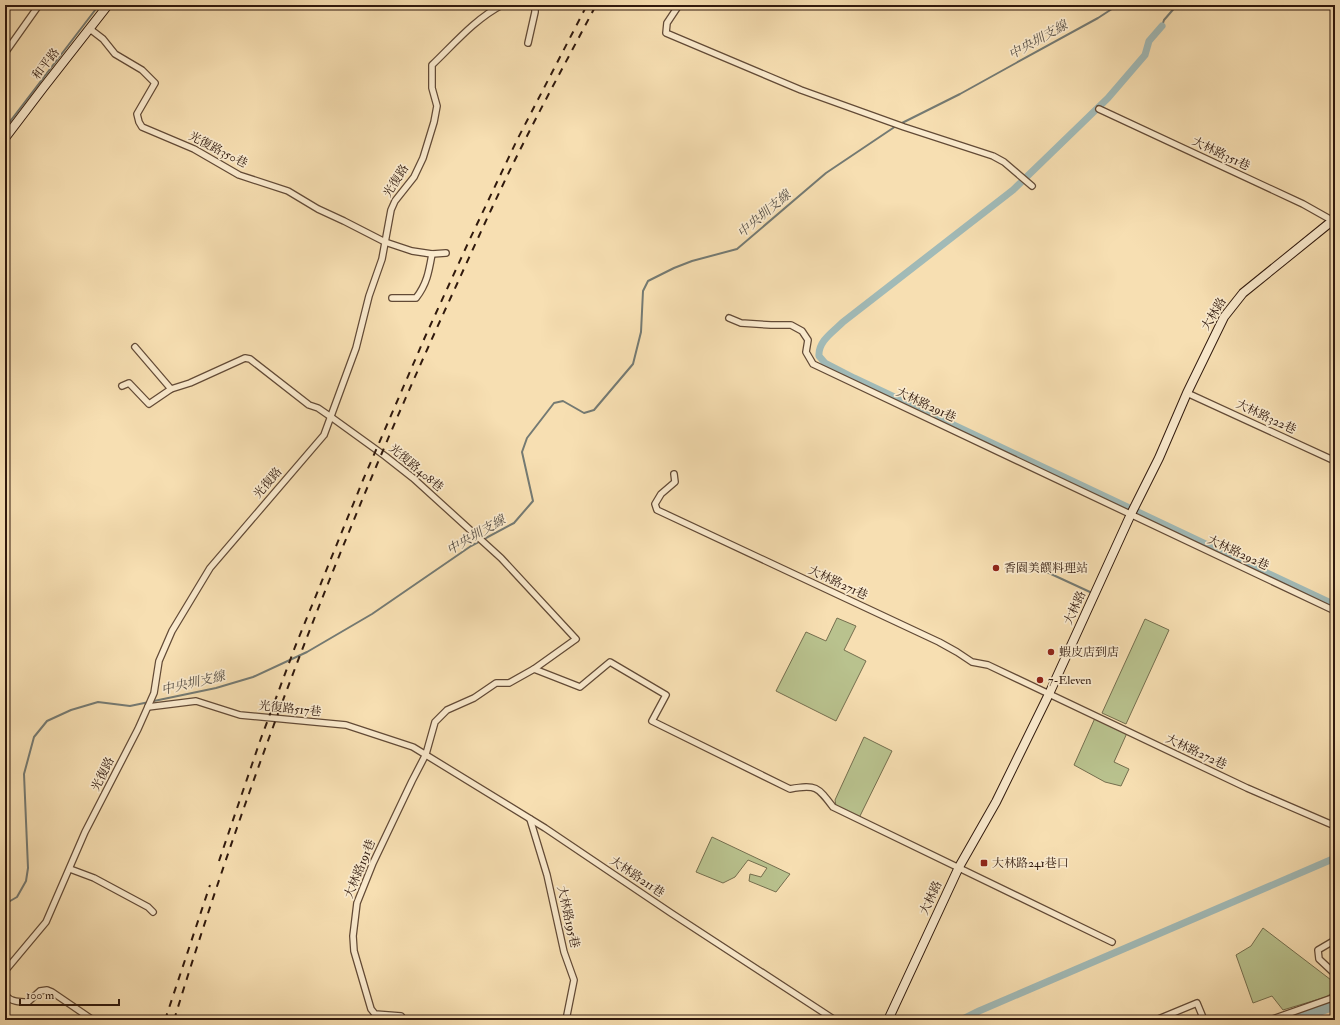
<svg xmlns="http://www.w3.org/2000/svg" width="1340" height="1025" font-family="'IM FELL Double Pica','Noto Serif TC',serif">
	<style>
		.green { fill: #b9c28e; stroke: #746e4e }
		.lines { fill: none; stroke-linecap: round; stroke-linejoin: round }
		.stream { stroke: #747a73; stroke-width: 2 }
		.canal { stroke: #a1bab7; stroke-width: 7 }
		.river { stroke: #a1bab7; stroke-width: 12 }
		.street-casing { stroke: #624a36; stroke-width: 8 }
		.secondary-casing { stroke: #30190d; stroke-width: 10 }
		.street { stroke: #faeacd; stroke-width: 5.5 }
		.secondary { stroke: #faeacd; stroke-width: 8 }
		.rail { stroke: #30190d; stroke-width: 2; stroke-dasharray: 7 7; stroke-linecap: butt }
		.poi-dot { fill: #8f2418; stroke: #faeacd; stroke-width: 1.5 }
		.labels { text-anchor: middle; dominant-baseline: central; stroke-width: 3.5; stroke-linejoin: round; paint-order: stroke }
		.street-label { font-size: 12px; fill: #30190d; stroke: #faeacd }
		.poi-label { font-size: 12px; fill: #30190d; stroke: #faeacd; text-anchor: start }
		.water-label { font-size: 13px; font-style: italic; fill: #585148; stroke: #faeacd }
	</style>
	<rect width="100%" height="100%" fill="#f7dfb2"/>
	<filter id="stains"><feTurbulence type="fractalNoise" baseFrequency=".005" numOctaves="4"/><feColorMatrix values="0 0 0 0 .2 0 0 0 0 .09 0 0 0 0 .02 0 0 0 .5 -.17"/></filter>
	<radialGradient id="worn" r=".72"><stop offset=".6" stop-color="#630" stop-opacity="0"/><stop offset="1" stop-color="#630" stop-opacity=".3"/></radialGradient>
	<g class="green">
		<path d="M 837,618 L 856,626 L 844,650 L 866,661 L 836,721 L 776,691 L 806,632 L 826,641 Z"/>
		<path d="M 1145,619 L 1169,630 L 1126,724 L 1102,713 Z"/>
		<path d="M 1095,718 L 1127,733 L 1114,762 L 1129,769 L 1121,786 L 1105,782 L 1074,765 Z"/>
		<path d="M 864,737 L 892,751 L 859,818 L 836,806 L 835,800 Z"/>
		<path d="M 712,837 L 790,874 L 776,892 L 749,881 L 750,874 L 761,877 L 767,868 L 748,860 L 735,877 L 723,883 L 696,872 Z"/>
		<path d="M 1263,928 L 1335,983 L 1335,991 L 1326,997 L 1283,1010 L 1272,996 L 1253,1003 L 1236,955 L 1251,946 Z"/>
	</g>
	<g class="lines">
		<g class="stream">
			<path d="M 1162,26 L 1164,20 L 1177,5"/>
			<path d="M 900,124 L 960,94 L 1016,63 L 1098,18 L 1118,5"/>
			<path d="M 5,128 L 99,5"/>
			<path d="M 1032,568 L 1034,567 L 1038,568 L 1090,592"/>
			<path d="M 5,904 L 17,897 L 26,881 L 28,868 L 24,774 L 34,737 L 47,721 L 71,710 L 98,702 L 130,706 L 216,688 L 253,677 L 307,652 L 372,614 L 471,546 L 514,523 L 533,501 L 522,452 L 527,438 L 554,403 L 563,401 L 584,413 L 594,410 L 633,364 L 641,332 L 643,291 L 648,281 L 674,268 L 692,261 L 737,249 L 826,173 L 896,126"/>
		</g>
		<g class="canal">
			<path d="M 1162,26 L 1149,41 L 1145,55 L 1108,98 L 1013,190 L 843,322 C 833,332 818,341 819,356 L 825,363 L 854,378 L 1335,605"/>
			<path d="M 961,1020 L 979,1011 L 1335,858"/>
		</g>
		<path class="river" d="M 1291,1020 L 1335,1004"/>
		<g class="street-casing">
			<g id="street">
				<path d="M 679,5 L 667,23 L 666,33 L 801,90 L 904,127 L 993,156 L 1004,162 L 1032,186"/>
				<path d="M 90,29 L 103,39 L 115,54 L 142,70 L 155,83 L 137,114 L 139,122 L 142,127 L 194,149 L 239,175 L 288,191 L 318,209 L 344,221 L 385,242 L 412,251 L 432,254 L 446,253"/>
				<path d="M 528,43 L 535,12 L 535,5"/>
				<path d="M 5,53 L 39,5"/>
				<path d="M 1099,109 L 1303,204 L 1335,222"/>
				<path d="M 392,298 L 416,298 C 427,284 429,271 432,254"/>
				<path d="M 729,318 L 741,323 L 771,325 L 791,325 L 802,331 L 808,340 L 806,352 L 813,364 L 1335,611"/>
				<path d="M 135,347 L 171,389"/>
				<path d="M 122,386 L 129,383 L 149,404 L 171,389 L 190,383 L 245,358 L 250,359 L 309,405 L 318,408 L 331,417 L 385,456 L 413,478 L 501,558 L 576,639 L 534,669"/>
				<path d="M 1187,393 L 1335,461"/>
				<path d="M 674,474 L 675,482 L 661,494 L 655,504 L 657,510 L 939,642 L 957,652 L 972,662 L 988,665 L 1247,788 L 1335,826"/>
				<path d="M 148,707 L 196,701 L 240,715 L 346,725 L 413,747 L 545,828 L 671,913 L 835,1020"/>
				<path d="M 530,819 L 547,875 L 564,952 L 574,980 L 566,1020"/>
				<path d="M 70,869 L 94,878 L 148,907 L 153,912"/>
				<path d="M 1335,940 L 1318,950 L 1319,959 L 1335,974"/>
				<path d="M 5,971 L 46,922 L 85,832 L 138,729 L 154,693 L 159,661 L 172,631 L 210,568 L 324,435 L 356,348 L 369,296 L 382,259 L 391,210 L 395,201 L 414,177 L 423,158 L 434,122 L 437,106 L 432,88 L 432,65 C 454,44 475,19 502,5"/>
				<path d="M 5,995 C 11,1002 20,1002 28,1002 L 40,991 L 47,990 L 52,992 L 93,1020"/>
				<path d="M 404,1020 L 401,1016 L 375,1014 L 371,1009 L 354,951 L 353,936 L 357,903 L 373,863 L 412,781 L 426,754 L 435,722 L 447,710 L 474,698 L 496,683 L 509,683 L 534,669 L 580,687 L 610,662 L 666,695 L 652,721 L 790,789 C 816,784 818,787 833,807 L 1112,942"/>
				<path d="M 1156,1020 L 1197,1003 L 1204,1020"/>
				<path d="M 1270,1020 L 1335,997"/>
			</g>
		</g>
		<g class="secondary-casing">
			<g id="secondary">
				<path d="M 5,138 L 43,88 L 108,5"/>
				<path d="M 888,1020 L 959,867 L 996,802 L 1049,694 L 1131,514 L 1159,458 L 1187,393 L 1224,317 L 1243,293 L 1332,221 L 1335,217"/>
			</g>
		</g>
		<use href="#street" class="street"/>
		<use href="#secondary" class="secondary"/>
		<g class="rail">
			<path d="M 219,861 L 260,741 L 295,647 L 363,480 L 425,337 L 469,241 L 517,140 L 587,5"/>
			<path d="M 165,1020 L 210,885"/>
			<path d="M 174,1020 C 250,773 343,532 451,297 C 475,245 498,193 524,142 C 547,96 572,51 596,5"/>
		</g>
	</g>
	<g class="poi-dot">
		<circle cx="996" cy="568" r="4"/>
		<circle cx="1051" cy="652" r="4"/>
		<circle cx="1040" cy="680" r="4"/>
		<rect x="980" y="859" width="8" height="8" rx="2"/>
	</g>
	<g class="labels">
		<g class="street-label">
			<text transform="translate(46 64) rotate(-52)">和平路</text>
			<text transform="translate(218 150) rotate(27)">光復路350巷</text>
			<text transform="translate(1221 154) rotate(25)">大林路351巷</text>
			<text transform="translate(396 181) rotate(-57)">光復路</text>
			<text transform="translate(1214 314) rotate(-59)">大林路</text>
			<text transform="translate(926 405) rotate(25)">大林路291巷</text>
			<text transform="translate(1266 417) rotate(25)">大林路322巷</text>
			<text transform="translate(416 468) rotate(40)">光復路408巷</text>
			<text transform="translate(268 483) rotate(-49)">光復路</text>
			<text transform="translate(1238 553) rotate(25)">大林路292巷</text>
			<text transform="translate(838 583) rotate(25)">大林路271巷</text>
			<text transform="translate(1075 608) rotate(-66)">大林路</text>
			<text transform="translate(290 709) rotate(6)">光復路517巷</text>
			<text transform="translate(1196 752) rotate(25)">大林路272巷</text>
			<text transform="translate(103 774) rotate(-63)">光復路</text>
			<text transform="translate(360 869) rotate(-68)">大林路191巷</text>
			<text transform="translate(637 877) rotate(34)">大林路211巷</text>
			<text transform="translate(931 898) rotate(-65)">大林路</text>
			<text transform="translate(568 917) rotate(77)">大林路195巷</text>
		</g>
		<g class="poi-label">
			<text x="1004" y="568">香園美饌料理站</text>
			<text x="1059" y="652">蝦皮店到店</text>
			<text x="1048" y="680">7-Eleven</text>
			<text x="992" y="863">大林路241巷口</text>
		</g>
		<g class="water-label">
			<text transform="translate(1038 40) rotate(-29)">中央圳支線</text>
			<text transform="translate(764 214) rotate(-40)">中央圳支線</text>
			<text transform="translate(476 535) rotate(-30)">中央圳支線</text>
			<text transform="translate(193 683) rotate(-13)">中央圳支線</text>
		</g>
	</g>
	<rect width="1340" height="1025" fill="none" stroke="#f7dfb2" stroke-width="20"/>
	<rect x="6" y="6" width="1328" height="1013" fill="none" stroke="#30190d" stroke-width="2"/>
	<rect x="10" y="10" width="1320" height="1005" fill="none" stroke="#30190d"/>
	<path d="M20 999v6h99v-6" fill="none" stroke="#30190d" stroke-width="2"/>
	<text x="26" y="999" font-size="12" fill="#30190d" stroke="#faeacd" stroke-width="3" paint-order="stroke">100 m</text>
	<rect width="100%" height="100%" filter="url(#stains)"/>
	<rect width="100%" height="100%" fill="url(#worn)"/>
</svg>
